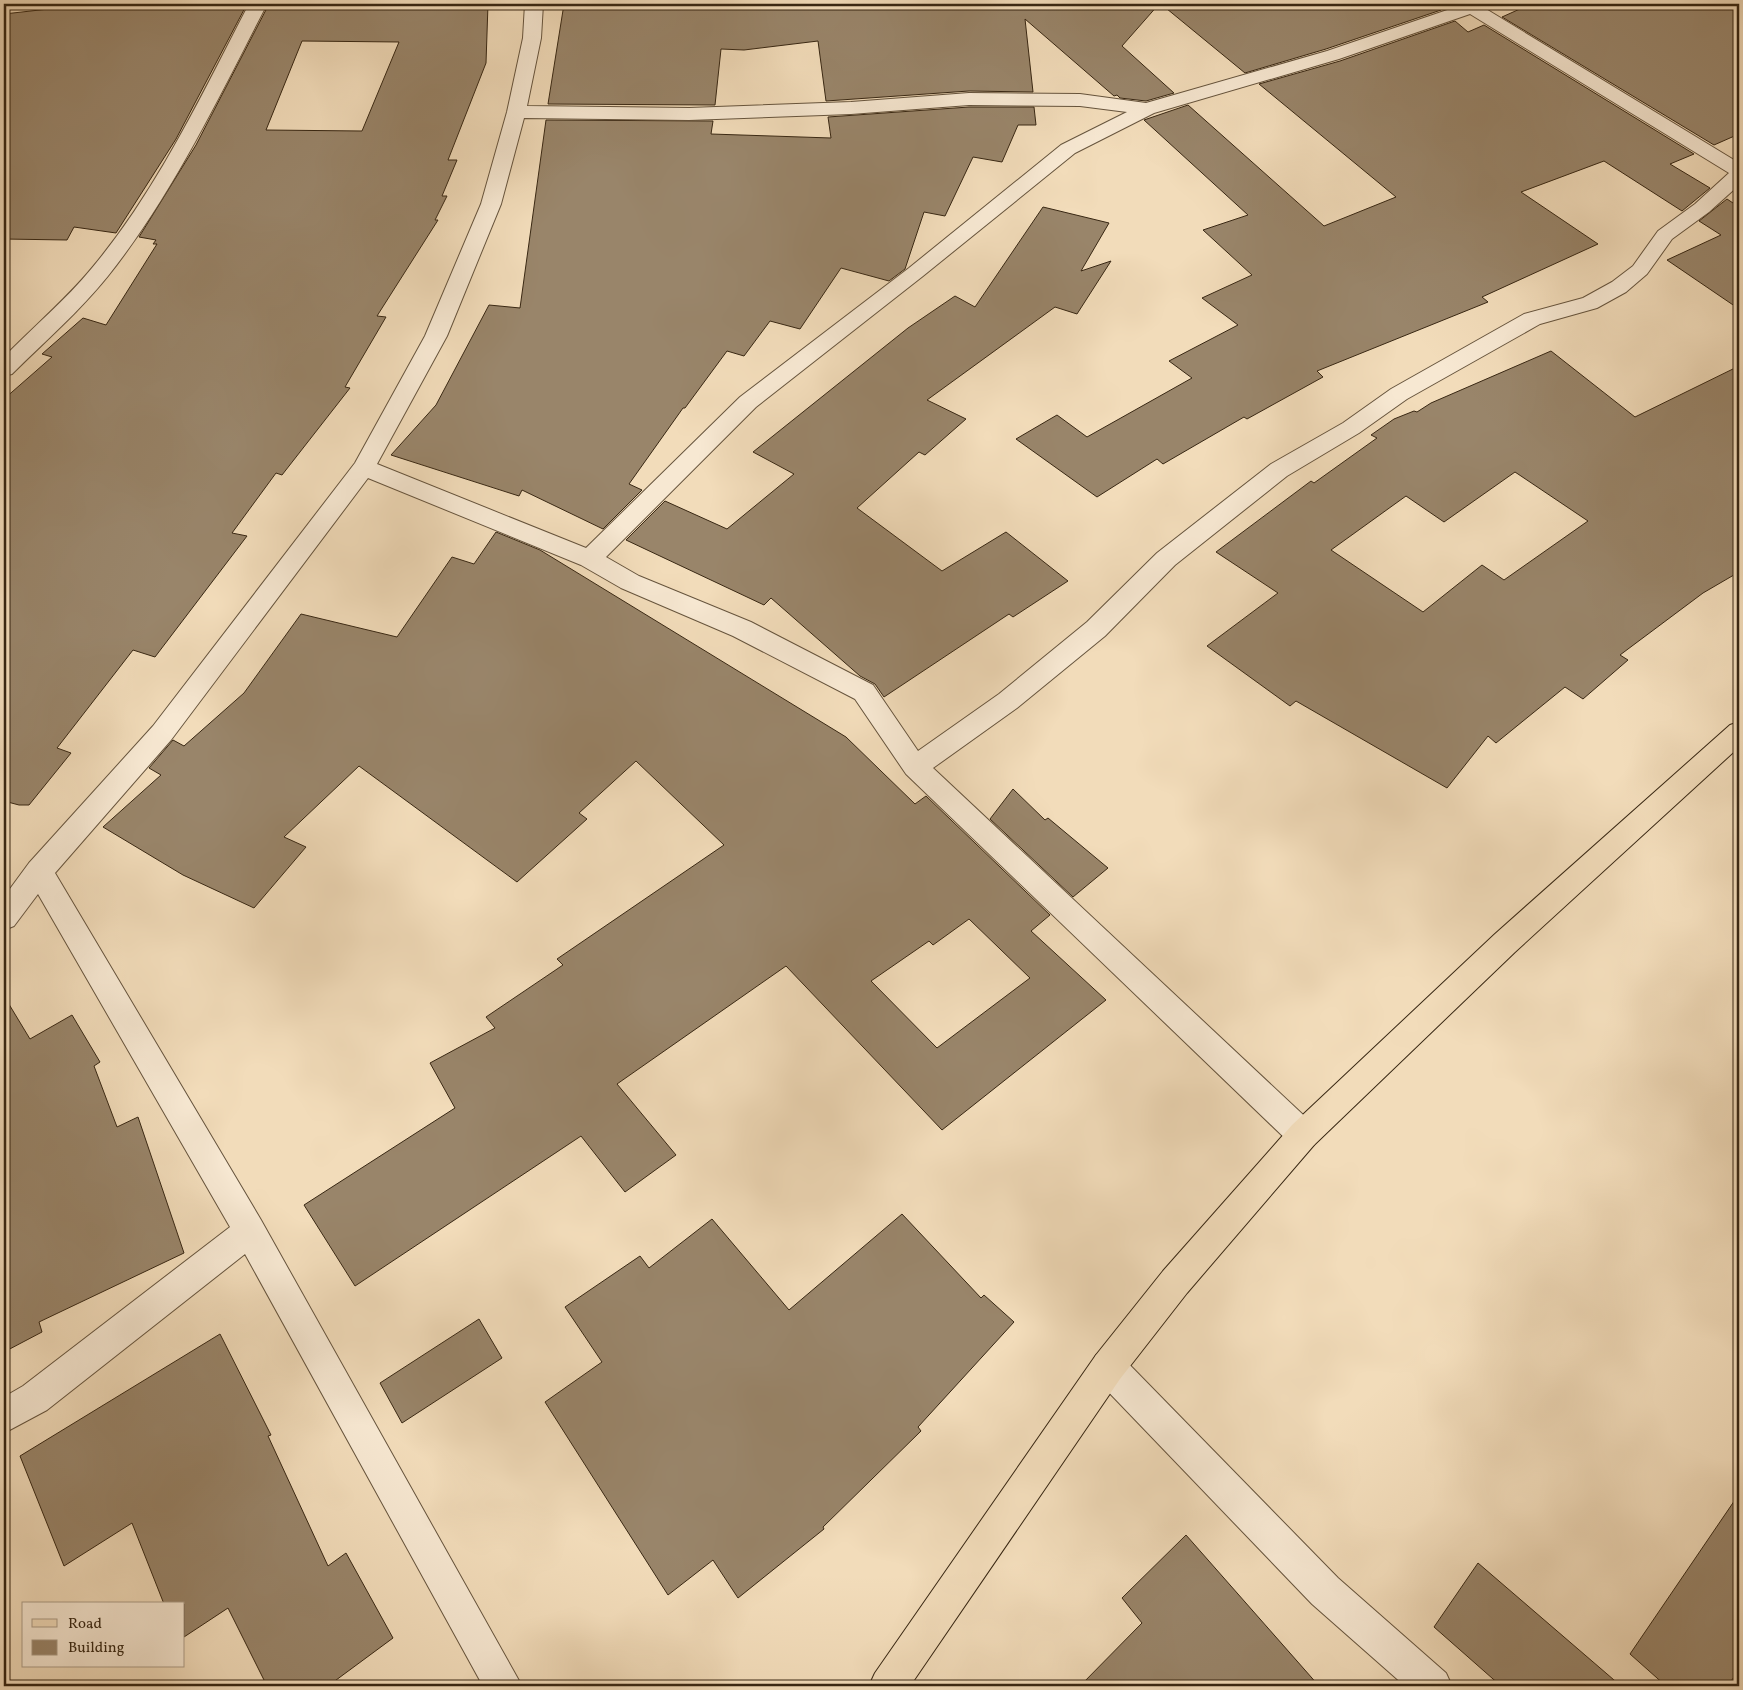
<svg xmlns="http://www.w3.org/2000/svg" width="1743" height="1690" font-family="Vollkorn,serif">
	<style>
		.building { fill: #99856a; stroke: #382713; fill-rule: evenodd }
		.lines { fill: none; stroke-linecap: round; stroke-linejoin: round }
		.minor-casing { stroke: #66543d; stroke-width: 2 }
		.major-casing { stroke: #382713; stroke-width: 2 }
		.minor { fill: #f7e8d2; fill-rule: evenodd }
		.major { fill: #f2dcba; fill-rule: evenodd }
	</style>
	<rect width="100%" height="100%" fill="#f2dcba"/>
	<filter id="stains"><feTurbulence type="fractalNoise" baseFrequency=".004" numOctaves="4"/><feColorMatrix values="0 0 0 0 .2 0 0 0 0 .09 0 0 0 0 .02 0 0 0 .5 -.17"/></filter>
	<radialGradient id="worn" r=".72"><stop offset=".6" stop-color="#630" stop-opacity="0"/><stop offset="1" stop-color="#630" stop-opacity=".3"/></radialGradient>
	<g class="building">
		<path d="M 93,4 L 247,4 L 176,139 L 116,233 L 74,227 L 67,240 L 4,239 L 4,14 Z"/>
		<path d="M 269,4 L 488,4 L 486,63 L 448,160 L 457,160 L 442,196 L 447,196 L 435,220 L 438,220 L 377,316 L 386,317 L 345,387 L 350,388 L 282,475 L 276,473 L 232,533 L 247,536 L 155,657 L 133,650 L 57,748 L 71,753 L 29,805 L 19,805 L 4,801 L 4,399 L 52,357 L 42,354 L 83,318 L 106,325 L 157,244 L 153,244 L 156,240 L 139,237 L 196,145 ZM 302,41 L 399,42 L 362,131 L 266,130 Z"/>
		<path d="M 564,4 L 1159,4 L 1122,46 L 1174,93 L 1146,101 L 1120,98 L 1117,95 L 1114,96 L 1025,19 L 1033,92 L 969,91 L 826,101 L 818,41 L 744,50 L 721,49 L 715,105 L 548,104 Z"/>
		<path d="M 1161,4 L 1432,4 L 1441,10 L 1326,49 L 1245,73 Z"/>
		<path d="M 1531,4 L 1739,4 L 1739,134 L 1714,145 L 1502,17 Z"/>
		<path d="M 1455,21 L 1468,32 L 1484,25 L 1694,154 L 1670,164 L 1710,188 L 1682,211 L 1604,161 L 1521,192 L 1598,244 L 1482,297 L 1488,302 L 1317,371 L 1323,377 L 1247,419 L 1244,417 L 1163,464 L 1157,459 L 1097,497 L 1016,439 L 1057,415 L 1087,437 L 1192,378 L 1169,361 L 1238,325 L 1202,298 L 1252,275 L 1203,230 L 1248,215 L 1144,120 L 1188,105 L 1324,226 L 1396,197 L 1259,84 L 1340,61 Z"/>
		<path d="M 969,107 L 1034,107 L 1036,125 L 1018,125 L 1002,162 L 973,157 L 945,216 L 924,212 L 905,269 L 889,281 L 841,268 L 800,329 L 770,321 L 744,356 L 727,351 L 685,408 L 683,408 L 629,484 L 642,490 L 603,529 L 522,490 L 519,496 L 391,455 L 436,405 L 489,305 L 520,308 L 546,120 L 713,121 L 711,134 L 831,138 L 828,117 Z"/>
		<path d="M 1727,199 L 1739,207 L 1739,309 L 1667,260 L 1721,235 L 1699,221 Z"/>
		<path d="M 1043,207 L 1109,223 L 1081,271 L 1111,261 L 1077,314 L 1055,307 L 927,400 L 966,419 L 925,455 L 919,452 L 857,508 L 942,571 L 1006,532 L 1068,581 L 1013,617 L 1009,614 L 884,697 L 875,684 L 860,676 L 771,598 L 764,605 L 626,540 L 665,501 L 727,529 L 794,474 L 753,452 L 908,328 L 955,296 L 975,307 Z"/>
		<path d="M 1551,351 L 1635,417 L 1739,366 L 1739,572 L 1703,593 L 1620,655 L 1628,660 L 1583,699 L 1565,687 L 1496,743 L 1488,736 L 1447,788 L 1296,701 L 1290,706 L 1207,646 L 1278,593 L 1216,552 L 1311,481 L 1314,483 L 1377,438 L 1371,435 L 1394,419 L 1414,411 L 1417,412 L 1431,403 ZM 1515,472 L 1588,521 L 1504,580 L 1482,565 L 1423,612 L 1331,550 L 1406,496 L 1444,522 Z"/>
		<path d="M 496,532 L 540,550 L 846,737 L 915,804 L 926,796 L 1050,915 L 1031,931 L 1106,1000 L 942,1130 L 786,966 L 617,1084 L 676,1155 L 625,1192 L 581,1136 L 355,1286 L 304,1205 L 455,1108 L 430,1063 L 495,1028 L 486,1017 L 563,965 L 557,959 L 724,845 L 636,761 L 579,813 L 587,819 L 517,882 L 359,766 L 284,837 L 306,847 L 254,908 L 183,875 L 103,827 L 161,775 L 149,768 L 173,740 L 184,746 L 244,693 L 301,614 L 397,637 L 452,557 L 474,564 ZM 969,919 L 1030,978 L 937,1048 L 871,981 L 929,941 L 933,945 Z"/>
		<path d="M 1013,789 L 1045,820 L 1048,818 L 1108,868 L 1073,897 L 990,819 Z"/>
		<path d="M 4,996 L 30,1039 L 72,1015 L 100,1062 L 94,1066 L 117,1127 L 138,1117 L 184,1253 L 39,1322 L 42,1332 L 4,1352 Z"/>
		<path d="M 902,1214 L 981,1298 L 984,1295 L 1014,1322 L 918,1427 L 921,1431 L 823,1527 L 824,1529 L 738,1598 L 713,1560 L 668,1595 L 545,1402 L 602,1362 L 565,1307 L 640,1256 L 649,1268 L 712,1219 L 789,1310 Z"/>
		<path d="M 479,1319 L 502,1358 L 402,1423 L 380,1383 Z"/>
		<path d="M 220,1334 L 271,1435 L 268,1436 L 328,1566 L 346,1553 L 393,1638 L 328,1686 L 267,1686 L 228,1608 L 184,1637 L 184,1604 L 164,1604 L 132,1523 L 64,1566 L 20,1456 Z"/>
		<path d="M 1739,1494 L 1739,1669 L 1728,1686 L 1666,1686 L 1630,1654 Z"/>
		<path d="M 1186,1535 L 1319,1686 L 1080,1686 L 1142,1623 L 1122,1598 Z"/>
		<path d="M 1478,1563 L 1621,1686 L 1501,1686 L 1434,1627 Z"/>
	</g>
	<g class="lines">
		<g class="minor-casing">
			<g id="minor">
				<path d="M 249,4 L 267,4 C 219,97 173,194 108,276 C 79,312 44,342 12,374 L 4,376 L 4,357 C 33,327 66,300 92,268 C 158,189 202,94 249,4 Z"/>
				<path d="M 525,4 L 543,4 L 541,38 L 527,106 L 689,108 L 851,102 L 969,93 L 1080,94 L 1146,103 L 1327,51 L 1459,6 L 1457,4 L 1491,4 L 1486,9 L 1739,163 L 1739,185 L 1709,212 L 1672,239 L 1647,274 L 1626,292 L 1597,308 L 1540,324 L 1407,399 L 1359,433 L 1287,476 L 1175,565 L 1105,636 L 1017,708 L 933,768 L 1314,1125 L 1318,1135 L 1314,1145 L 1303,1149 L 1292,1145 L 906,774 L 855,699 L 733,636 L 621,588 L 581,565 L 368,478 L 171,740 L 55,873 L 261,1220 L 522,1686 L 483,1686 L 245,1254 L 47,1410 L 4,1433 L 4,1397 L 23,1386 L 230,1227 L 38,894 L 14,926 L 4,930 L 4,897 L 29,863 L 153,726 L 355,463 L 425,336 L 481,204 L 507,112 L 523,38 ZM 1470,14 L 1729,173 L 1695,204 L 1658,231 L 1633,266 L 1612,282 L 1583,298 L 1524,314 L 1391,389 L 1343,423 L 1271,464 L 1157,553 L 1087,622 L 999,694 L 918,751 L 873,685 L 751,622 L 639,576 L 606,557 L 756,407 L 923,276 L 1075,153 L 1154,113 L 1339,59 ZM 969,105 L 1080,106 L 1127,112 L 1061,145 L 909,268 L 740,397 L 586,548 L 377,464 L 447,336 L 501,204 L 524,118 L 689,120 L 851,114 Z"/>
				<path d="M 1108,1350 L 1120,1355 L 1338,1578 L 1446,1673 L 1452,1686 L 1405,1686 L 1312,1604 L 1096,1379 L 1091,1367 L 1096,1355 Z"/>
			</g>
		</g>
		<g class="major-casing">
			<path id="major" d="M 1739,722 L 1739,747 L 1515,952 L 1314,1145 L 1187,1293 L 1120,1379 L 910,1686 L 869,1686 L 875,1673 L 1096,1355 L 1163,1271 L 1292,1125 L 1495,934 L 1730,725 Z"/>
		</g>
		<use href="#minor" class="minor"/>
		<use href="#major" class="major"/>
	</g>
	<rect width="1743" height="1690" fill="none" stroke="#f2dcba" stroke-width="20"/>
	<rect x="5" y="5" width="1733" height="1680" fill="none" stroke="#382713" stroke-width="2.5"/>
	<rect x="10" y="10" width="1723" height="1670" fill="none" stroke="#382713"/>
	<rect x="22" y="1602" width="162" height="65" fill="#f7e8d2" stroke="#ab9b86"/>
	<rect x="32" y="1619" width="25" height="8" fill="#f2dcba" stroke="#ab9b86"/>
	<text x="68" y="1628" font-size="15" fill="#382713">Road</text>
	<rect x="32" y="1640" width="25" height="15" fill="#99856a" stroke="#ab9b86"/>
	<text x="68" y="1652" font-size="15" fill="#382713">Building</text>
	<rect width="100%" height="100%" filter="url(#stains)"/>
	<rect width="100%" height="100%" fill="url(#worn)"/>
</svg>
